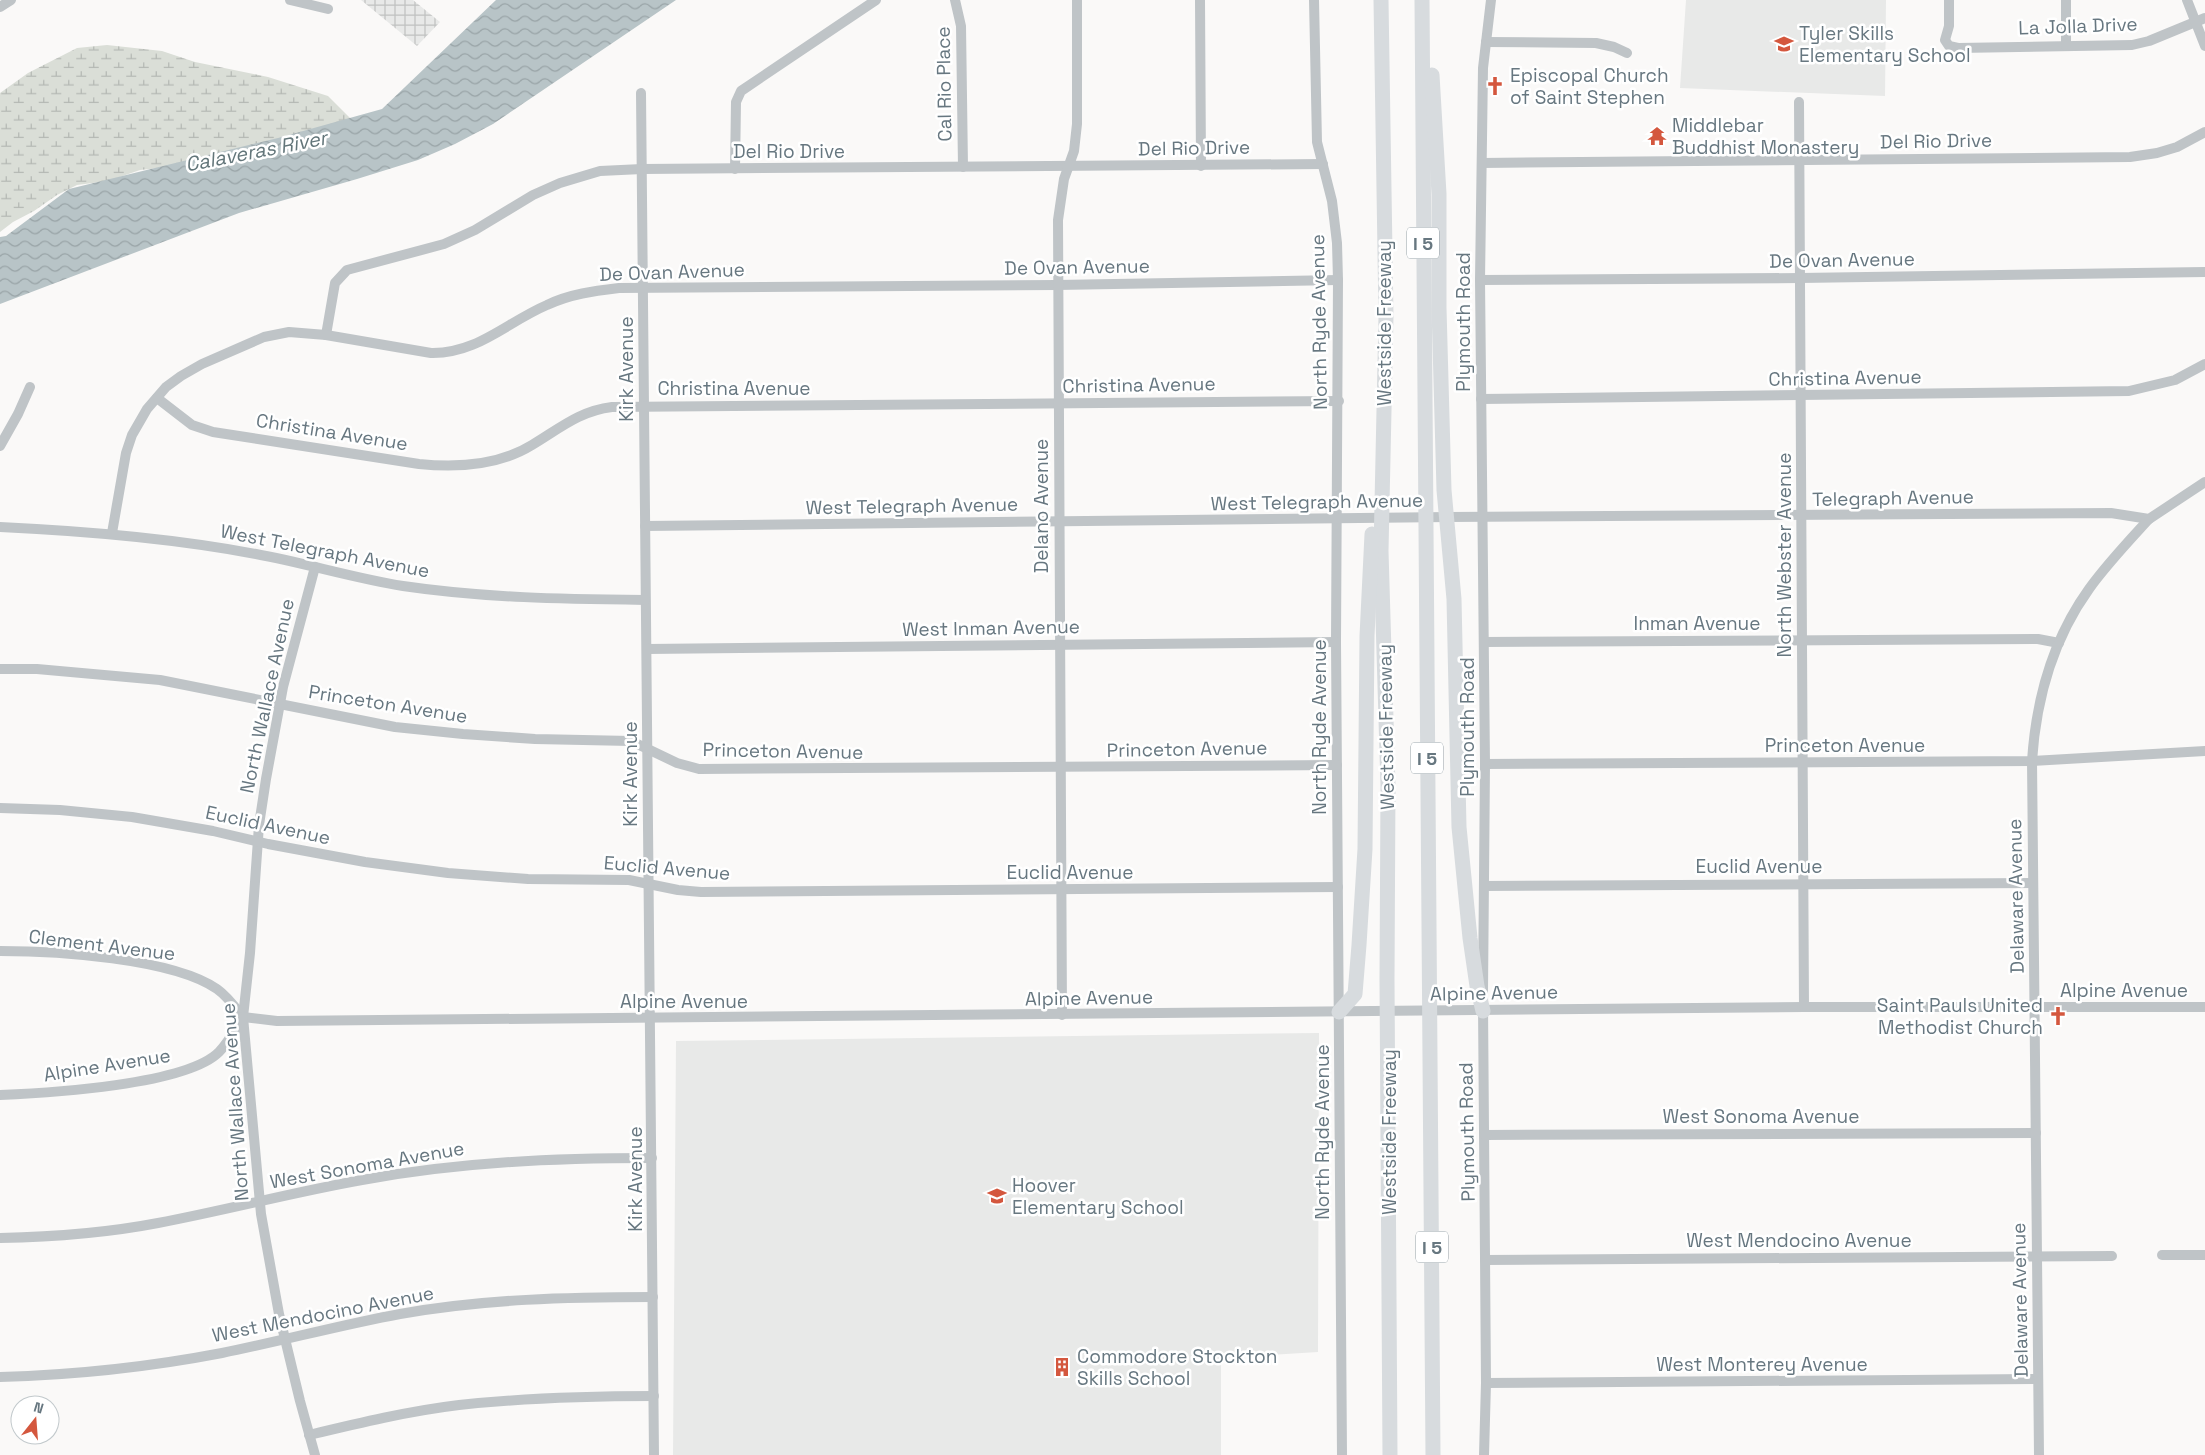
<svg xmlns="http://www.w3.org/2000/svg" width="2205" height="1455" font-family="'Space Grotesk',sans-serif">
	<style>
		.built { fill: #e8e9e8 }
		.industrial { fill: url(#industrial-grid) }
		.wetland { fill: url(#wetland-marsh) }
		.water { fill: url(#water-waves) }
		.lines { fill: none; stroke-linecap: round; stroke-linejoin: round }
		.minor { stroke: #bfc4c7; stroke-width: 10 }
		.highway { stroke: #d7dbde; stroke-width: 15 }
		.labels { text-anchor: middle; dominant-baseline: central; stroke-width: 5; stroke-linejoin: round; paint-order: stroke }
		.shield { fill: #fff; stroke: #95a0a6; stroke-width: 1 }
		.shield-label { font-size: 18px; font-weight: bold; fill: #677780 }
		.street-label { font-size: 19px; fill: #677780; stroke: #fff }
		.poi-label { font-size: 19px; fill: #677780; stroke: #fff; text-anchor: start }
		.water-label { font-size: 20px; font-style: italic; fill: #627579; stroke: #fff }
	</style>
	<defs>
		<pattern id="industrial-grid" width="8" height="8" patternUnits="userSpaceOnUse" patternTransform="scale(1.25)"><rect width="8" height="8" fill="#e8e9e8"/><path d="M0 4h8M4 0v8" fill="none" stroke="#c0c2c1"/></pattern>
		<pattern id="wetland-marsh" width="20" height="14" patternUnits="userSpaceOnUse" patternTransform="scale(1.25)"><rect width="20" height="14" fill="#daded7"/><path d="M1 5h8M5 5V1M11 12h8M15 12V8" fill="none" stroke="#b5b9b4"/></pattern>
		<pattern id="water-waves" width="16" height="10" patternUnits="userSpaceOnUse" patternTransform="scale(1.25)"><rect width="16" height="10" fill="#b8c4c7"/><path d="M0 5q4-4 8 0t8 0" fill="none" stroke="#99a4a7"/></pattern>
	</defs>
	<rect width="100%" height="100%" fill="#faf9f8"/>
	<g class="built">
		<path d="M 1686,0 L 1886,0 L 1885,96 L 1680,88 Z"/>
		<path d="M 1319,1033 L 1318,1352 L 1221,1358 L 1221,1455 L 673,1455 L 676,1041 Z"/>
	</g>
	<path class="industrial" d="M 361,0 L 413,0 L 440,22 L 417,46 Z"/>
	<path class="wetland" d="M 107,45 L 162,51 L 195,62 L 268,77 L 328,96 L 351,119 L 180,166 L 140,170 L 108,181 L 77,185 L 57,195 L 34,211 L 13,222 L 0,232 L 0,93 L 28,73 L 77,48 Z"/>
	<path class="water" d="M 496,0 L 676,0 L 493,124 L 455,144 L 418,160 L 357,179 L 239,213 L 0,304 L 0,237 L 6,236 L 69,189 L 278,138 L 382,109 Z"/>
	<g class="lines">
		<g class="minor">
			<path d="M 290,0 L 328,9"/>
			<path d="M 955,0 L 961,26 L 963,167"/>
			<path d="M 1200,0 L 1201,166"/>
			<path d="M 1314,0 L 1317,142 L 1332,201 L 1337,243 L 1338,280 L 1336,642 L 1342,1455"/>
			<path d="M 1949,0 L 1949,26 L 1945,40 L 1949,46 L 1958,48 L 2132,45 L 2149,41 L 2205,18"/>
			<path d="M 2066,0 L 2066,46"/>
			<path d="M 2187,0 L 2205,46"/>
			<path d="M 0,7 L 11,0"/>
			<path d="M 1486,42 L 1596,43 L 1614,47 L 1627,53"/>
			<path d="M 641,93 L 654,1455"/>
			<path d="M 1799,102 L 1804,1007"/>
			<path d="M 1482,163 L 2130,157 L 2157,153 L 2177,147 L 2205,132"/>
			<path d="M 735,169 L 736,102 L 741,91 L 876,0"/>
			<path d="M 1480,280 L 1800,278 L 2205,272"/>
			<path d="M 326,335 L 335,283 L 347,270 L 444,244 L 475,230 L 533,195 L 560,183 L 600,171 L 642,169 L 1323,164"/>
			<path d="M 157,398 L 192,425 L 213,432 L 419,464 C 458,468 498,466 532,445 C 559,429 579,411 612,407 L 1339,401"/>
			<path d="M 1481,399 L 2129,391 L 2175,380 L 2205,364"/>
			<path d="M 0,446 L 18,414 L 30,387"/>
			<path d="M 645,526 L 1449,517 L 2111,513 L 2149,519 L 2205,482"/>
			<path d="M 0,527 C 86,531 171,538 256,554 C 305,563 354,578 403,586 C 484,598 564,599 645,600"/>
			<path d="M 112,533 L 126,453 L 132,435 L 147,409 L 166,387 L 181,376 L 202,364 L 264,337 L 289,332 L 326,335 L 431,353 C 477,354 507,322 547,305 C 570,294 594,291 619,288 L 1057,285 L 1338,280"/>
			<path d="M 315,567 L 283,687 L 266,779 L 259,825 L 250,953 L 243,1017 L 261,1214 L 279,1314 L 300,1401 L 315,1455"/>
			<path d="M 1484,642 L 2038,639 L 2059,643"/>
			<path d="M 647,649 L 1336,642"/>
			<path d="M 0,669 L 37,669 L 160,680 L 395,727 L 463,734 L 535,739 L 631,741 L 677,763 L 699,769 L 1337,765"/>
			<path d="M 1485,764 L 2032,761 L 2205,751"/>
			<path d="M 0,808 L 60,810 L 132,817 L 213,831 L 268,844 L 365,862 L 448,873 L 528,879 L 629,880 L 678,890 L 701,892 L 1338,887"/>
			<path d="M 1484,886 L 2033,883"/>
			<path d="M 0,951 C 55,951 172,958 217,989 C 227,996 235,1007 243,1017"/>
			<path d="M 1483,991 L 1485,764 L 1480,280 L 1483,68 L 1491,0"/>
			<path d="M 1483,1005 L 1486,1383 L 1484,1455"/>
			<path d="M 1062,1015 L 1058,220 L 1064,179 L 1074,151 L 1077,124 L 1077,0"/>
			<path d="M 243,1017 L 277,1021 L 1804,1007 L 2205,1007"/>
			<path d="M 0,1095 C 49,1093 186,1085 219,1052 C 229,1042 236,1028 243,1017"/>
			<path d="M 1485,1135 L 2036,1133"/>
			<path d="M 0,1238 C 53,1237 106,1233 158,1223 C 227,1210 294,1192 362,1180 C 458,1162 555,1158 652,1158"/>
			<path d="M 2162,1255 L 2205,1255"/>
			<path d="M 1485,1260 L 2112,1256"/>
			<path d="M 0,1377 C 75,1375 149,1367 222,1353 C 282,1341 340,1325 400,1314 C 483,1299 569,1297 653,1297"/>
			<path d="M 1486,1383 L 2038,1379"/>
			<path d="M 309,1435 C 359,1423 409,1411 459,1405 C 524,1398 589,1396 654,1396"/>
			<path d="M 2039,1455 L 2032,761 C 2036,700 2053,639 2089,589 C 2107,564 2128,542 2149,519"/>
		</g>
		<g class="highway">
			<path d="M 1381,0 L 1386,316 L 1381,551 L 1388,786 L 1387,979 L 1390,1455"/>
			<path d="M 1422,0 L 1433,1455"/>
			<path d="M 1432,75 L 1439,194 L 1439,308 L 1444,490 L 1454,599 L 1459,827 L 1470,938 L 1477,986 L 1483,1011"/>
			<path d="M 1339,1012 L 1355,994 L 1359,945 L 1365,849 L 1367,636 L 1372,534"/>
		</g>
	</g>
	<defs>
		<g id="school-bare" transform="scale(1.5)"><path d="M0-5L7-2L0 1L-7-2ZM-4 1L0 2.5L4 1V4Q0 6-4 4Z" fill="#d4573e" stroke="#fff" stroke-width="2.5" paint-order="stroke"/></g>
		<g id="church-bare" transform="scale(1.5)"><path d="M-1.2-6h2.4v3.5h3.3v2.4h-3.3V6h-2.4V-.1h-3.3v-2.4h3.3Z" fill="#d4573e" stroke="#fff" stroke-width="2.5" paint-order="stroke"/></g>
		<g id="temple-bare" transform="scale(1.5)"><path d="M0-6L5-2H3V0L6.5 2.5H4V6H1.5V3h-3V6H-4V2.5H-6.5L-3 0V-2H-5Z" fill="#d4573e" stroke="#fff" stroke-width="2.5" paint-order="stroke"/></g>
		<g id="building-bare" transform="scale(1.5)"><path d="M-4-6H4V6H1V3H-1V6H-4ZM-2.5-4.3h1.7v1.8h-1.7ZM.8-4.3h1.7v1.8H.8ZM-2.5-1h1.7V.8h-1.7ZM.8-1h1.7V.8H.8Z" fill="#d4573e" stroke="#fff" stroke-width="2.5" paint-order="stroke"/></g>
	</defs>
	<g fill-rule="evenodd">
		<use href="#school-bare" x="1784" y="44"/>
		<use href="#church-bare" x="1495" y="86"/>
		<use href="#temple-bare" x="1657" y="136"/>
		<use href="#church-bare" x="2058" y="1016"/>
		<use href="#school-bare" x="997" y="1196"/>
		<use href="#building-bare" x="1062" y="1367"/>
	</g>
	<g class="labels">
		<g class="shield">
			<rect x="1407" y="227.5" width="32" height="31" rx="4"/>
			<rect x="1411" y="742.5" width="32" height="31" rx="4"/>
			<rect x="1416" y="1231.5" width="32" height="31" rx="4"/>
		</g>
		<g class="shield-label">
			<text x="1423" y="243">I 5</text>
			<text x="1427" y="758">I 5</text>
			<text x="1432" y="1247">I 5</text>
		</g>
		<g class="street-label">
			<text transform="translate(2078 26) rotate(-2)">La Jolla Drive</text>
			<text transform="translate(944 84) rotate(-91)">Cal Rio Place</text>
			<text transform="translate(1936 141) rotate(-1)">Del Rio Drive</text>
			<text transform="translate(1194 148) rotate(-1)">Del Rio Drive</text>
			<text x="789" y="151">Del Rio Drive</text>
			<text transform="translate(1842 260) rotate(-1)">De Ovan Avenue</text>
			<text transform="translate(1077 267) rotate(-1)">De Ovan Avenue</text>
			<text transform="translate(672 272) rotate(-2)">De Ovan Avenue</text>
			<text transform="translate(1319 322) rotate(-91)">North Ryde Avenue</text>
			<text transform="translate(1463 322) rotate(-90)">Plymouth Road</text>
			<text transform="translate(1384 323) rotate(-90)">Westside Freeway</text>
			<text transform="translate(626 369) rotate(-90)">Kirk Avenue</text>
			<text transform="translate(1845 378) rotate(-1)">Christina Avenue</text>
			<text transform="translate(1139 385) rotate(-1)">Christina Avenue</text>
			<text x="734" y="388">Christina Avenue</text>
			<text transform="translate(332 432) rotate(9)">Christina Avenue</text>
			<text transform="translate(1893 498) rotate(-1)">Telegraph Avenue</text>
			<text transform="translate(1317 502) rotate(-1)">West Telegraph Avenue</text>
			<text transform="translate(912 506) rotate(-1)">West Telegraph Avenue</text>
			<text transform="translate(1041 506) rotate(-90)">Delano Avenue</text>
			<text transform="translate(325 551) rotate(11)">West Telegraph Avenue</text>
			<text transform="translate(1784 555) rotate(-90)">North Webster Avenue</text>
			<text x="1697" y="623">Inman Avenue</text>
			<text transform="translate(991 628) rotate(-1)">West Inman Avenue</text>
			<text transform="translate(267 696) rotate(-78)">North Wallace Avenue</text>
			<text transform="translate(388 704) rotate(9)">Princeton Avenue</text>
			<text transform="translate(1319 727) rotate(-90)">North Ryde Avenue</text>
			<text transform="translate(1386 727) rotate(-91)">Westside Freeway</text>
			<text transform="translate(1467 727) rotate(-90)">Plymouth Road</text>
			<text x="1845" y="745">Princeton Avenue</text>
			<text transform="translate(1187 749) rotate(-1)">Princeton Avenue</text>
			<text transform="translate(783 751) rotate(1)">Princeton Avenue</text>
			<text transform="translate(630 774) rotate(-90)">Kirk Avenue</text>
			<text transform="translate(268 825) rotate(12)">Euclid Avenue</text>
			<text x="1759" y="866">Euclid Avenue</text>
			<text transform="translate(667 868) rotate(5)">Euclid Avenue</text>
			<text x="1070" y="872">Euclid Avenue</text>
			<text transform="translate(2016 896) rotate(-91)">Delaware Avenue</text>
			<text transform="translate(102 945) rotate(7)">Clement Avenue</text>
			<text x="2124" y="990">Alpine Avenue</text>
			<text transform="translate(1494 993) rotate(-1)">Alpine Avenue</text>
			<text transform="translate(1089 998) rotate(-1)">Alpine Avenue</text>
			<text x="684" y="1001">Alpine Avenue</text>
			<text transform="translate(107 1065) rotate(-9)">Alpine Avenue</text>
			<text transform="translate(235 1102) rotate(-94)">North Wallace Avenue</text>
			<text x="1761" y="1116">West Sonoma Avenue</text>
			<text transform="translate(1322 1132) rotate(-90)">North Ryde Avenue</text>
			<text transform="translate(1389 1132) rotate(-90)">Westside Freeway</text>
			<text transform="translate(1467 1132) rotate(-91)">Plymouth Road</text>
			<text transform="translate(367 1165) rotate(-10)">West Sonoma Avenue</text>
			<text transform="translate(635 1179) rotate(-90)">Kirk Avenue</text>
			<text x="1799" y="1240">West Mendocino Avenue</text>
			<text transform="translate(2020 1300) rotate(-91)">Delaware Avenue</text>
			<text transform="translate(323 1314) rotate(-11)">West Mendocino Avenue</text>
			<text x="1762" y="1364">West Monterey Avenue</text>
		</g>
		<g class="poi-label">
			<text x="1799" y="33">Tyler Skills<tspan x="1799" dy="22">Elementary School</tspan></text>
			<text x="1510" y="75">Episcopal Church<tspan x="1510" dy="22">of Saint Stephen</tspan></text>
			<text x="1672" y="125">Middlebar<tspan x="1672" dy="22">Buddhist Monastery</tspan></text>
			<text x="2043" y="1005" text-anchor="end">Saint Pauls United<tspan x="2043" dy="22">Methodist Church</tspan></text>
			<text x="1012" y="1185">Hoover<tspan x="1012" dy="22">Elementary School</tspan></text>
			<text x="1077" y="1356">Commodore Stockton<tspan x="1077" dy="22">Skills School</tspan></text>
		</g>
		<g class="water-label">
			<text transform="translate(256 151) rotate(-11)">Calaveras River</text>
		</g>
	</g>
	<g transform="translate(35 1420) rotate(17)"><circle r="24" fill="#ffffff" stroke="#c2c9cc"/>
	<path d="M0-4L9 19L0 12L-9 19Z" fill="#d4573e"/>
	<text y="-8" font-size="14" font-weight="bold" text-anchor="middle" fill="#677780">N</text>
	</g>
</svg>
